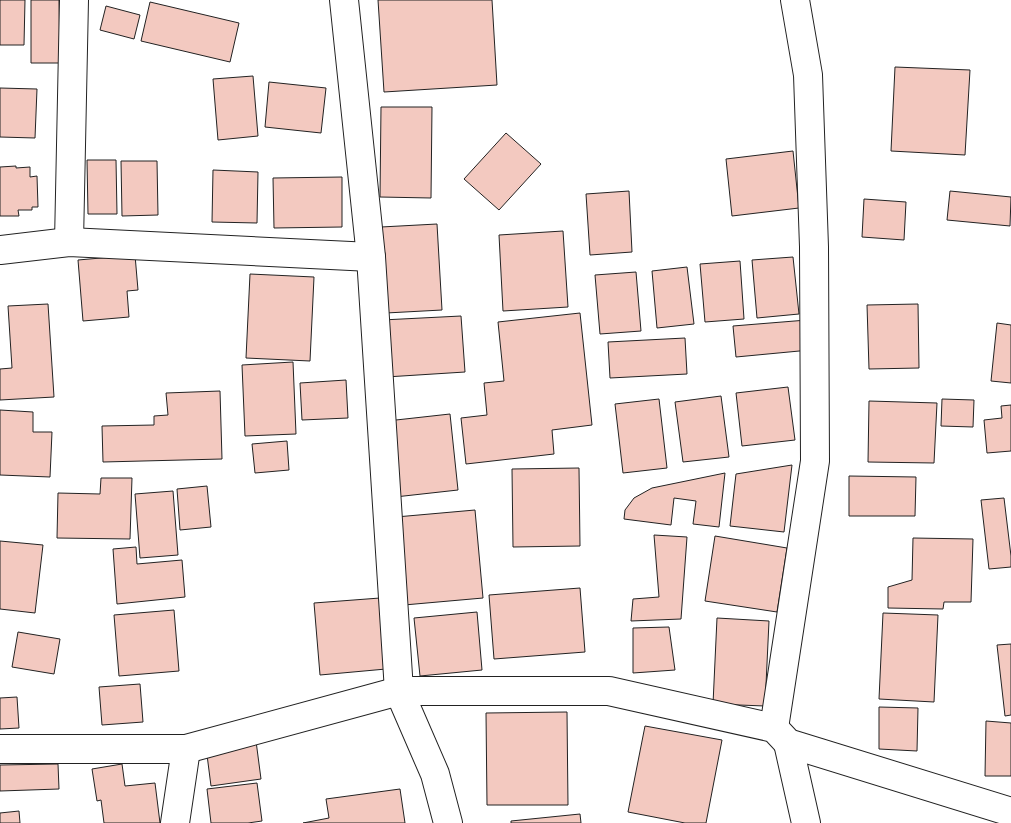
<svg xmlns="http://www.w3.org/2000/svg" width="1011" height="823" font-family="'Space Grotesk',sans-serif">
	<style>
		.building { fill: #f3c9c0; stroke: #222 }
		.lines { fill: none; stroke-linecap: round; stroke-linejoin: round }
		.minor-casing { stroke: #222; stroke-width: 30 }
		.minor { stroke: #fff; stroke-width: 28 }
	</style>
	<rect width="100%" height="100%" fill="#fff"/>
	<g class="building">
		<path d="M 0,0 L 25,0 L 24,45 L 0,45 Z"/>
		<path d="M 31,0 L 59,0 L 60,63 L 31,63 Z"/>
		<path d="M 378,0 L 492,0 L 497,85 L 384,92 Z"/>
		<path d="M 150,2 L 239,23 L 230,62 L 141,41 Z"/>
		<path d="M 106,6 L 140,15 L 134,39 L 100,30 Z"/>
		<path d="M 895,67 L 970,70 L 965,155 L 891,151 Z"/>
		<path d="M 253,76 L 258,136 L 218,140 L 213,79 Z"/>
		<path d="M 269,82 L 326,88 L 321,133 L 265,127 Z"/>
		<path d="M 0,88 L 37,89 L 35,138 L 0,137 Z"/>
		<path d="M 381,107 L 432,107 L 431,198 L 380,197 Z"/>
		<path d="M 506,133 L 541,164 L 499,210 L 464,179 Z"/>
		<path d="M 793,151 L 799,208 L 732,216 L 726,159 Z"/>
		<path d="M 87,160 L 116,160 L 117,214 L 88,214 Z"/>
		<path d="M 121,161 L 157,161 L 158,215 L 122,216 Z"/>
		<path d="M 16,166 L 16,168 L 30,167 L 30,177 L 37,176 L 38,207 L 32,207 L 32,210 L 18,210 L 19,216 L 0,216 L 0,167 Z"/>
		<path d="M 213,170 L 258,172 L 257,223 L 212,222 Z"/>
		<path d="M 342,177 L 342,227 L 274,228 L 273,178 Z"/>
		<path d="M 629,191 L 632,252 L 590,255 L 586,194 Z"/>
		<path d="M 950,191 L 1011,197 L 1010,226 L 947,220 Z"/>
		<path d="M 864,199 L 906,202 L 904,240 L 862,237 Z"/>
		<path d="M 437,224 L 442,310 L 386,313 L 381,227 Z"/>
		<path d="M 563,231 L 568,307 L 503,311 L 499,235 Z"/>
		<path d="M 135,255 L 138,290 L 127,291 L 129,317 L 83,321 L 78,260 Z"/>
		<path d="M 793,257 L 799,314 L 757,318 L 752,260 Z"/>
		<path d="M 740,261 L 744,319 L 705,322 L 700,264 Z"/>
		<path d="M 687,267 L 694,324 L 657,328 L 652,271 Z"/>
		<path d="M 636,272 L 641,331 L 600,334 L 595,275 Z"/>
		<path d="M 250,274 L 314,277 L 310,361 L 246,358 Z"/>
		<path d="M 48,304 L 54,397 L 0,400 L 0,369 L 12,368 L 8,306 Z"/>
		<path d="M 918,304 L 919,368 L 869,369 L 867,305 Z"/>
		<path d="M 580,313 L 592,425 L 552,430 L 554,454 L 466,464 L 461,418 L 487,415 L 484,383 L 504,381 L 498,322 Z"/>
		<path d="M 461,316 L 465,372 L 386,377 L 382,320 Z"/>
		<path d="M 807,320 L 810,350 L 736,357 L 733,326 Z"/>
		<path d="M 997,323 L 1011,325 L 1011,383 L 991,381 Z"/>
		<path d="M 685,338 L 687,374 L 610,378 L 608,342 Z"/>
		<path d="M 293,362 L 296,434 L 245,436 L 242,365 Z"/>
		<path d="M 346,380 L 348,418 L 302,420 L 300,383 Z"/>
		<path d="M 788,387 L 795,440 L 742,446 L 736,393 Z"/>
		<path d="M 220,391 L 222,459 L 103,462 L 102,426 L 154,425 L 154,416 L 168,415 L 166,393 Z"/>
		<path d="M 721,396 L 729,457 L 683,462 L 675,402 Z"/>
		<path d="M 659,399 L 667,468 L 623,473 L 615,404 Z"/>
		<path d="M 942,399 L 974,400 L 973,427 L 941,426 Z"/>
		<path d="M 869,401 L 937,403 L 934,463 L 868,462 Z"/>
		<path d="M 1011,405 L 1011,451 L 987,453 L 984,420 L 1002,418 L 1001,406 Z"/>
		<path d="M 0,410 L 33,412 L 33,432 L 52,432 L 50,477 L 0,475 Z"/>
		<path d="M 450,414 L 458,490 L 395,497 L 387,421 Z"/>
		<path d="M 287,441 L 289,470 L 255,473 L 252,444 Z"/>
		<path d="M 792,465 L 784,532 L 730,526 L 736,474 Z"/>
		<path d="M 579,468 L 580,546 L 513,547 L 512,469 Z"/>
		<path d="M 725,473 L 719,527 L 693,524 L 696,501 L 674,498 L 671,525 L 624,519 L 625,510 L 634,498 L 652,488 Z"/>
		<path d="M 849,476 L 916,477 L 915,516 L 849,516 Z"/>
		<path d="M 101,478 L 132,478 L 130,539 L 57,538 L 58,493 L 100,494 Z"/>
		<path d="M 207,486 L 211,527 L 180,530 L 177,489 Z"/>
		<path d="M 173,491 L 178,555 L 140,558 L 135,494 Z"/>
		<path d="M 1004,498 L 1011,556 L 1011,567 L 989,569 L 981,500 Z"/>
		<path d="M 475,510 L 483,598 L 404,605 L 396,517 Z"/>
		<path d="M 654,535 L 687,537 L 681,619 L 631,621 L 633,599 L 659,597 Z"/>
		<path d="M 715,536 L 787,548 L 777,612 L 705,601 Z"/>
		<path d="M 913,538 L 973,539 L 971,602 L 944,602 L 943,609 L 888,608 L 888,587 L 912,580 Z"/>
		<path d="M 0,541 L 43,545 L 35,613 L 0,609 Z"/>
		<path d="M 136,547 L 137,564 L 182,560 L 185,597 L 117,604 L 113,549 Z"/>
		<path d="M 580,588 L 585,652 L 494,659 L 489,595 Z"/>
		<path d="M 380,598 L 386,669 L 320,675 L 314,603 Z"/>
		<path d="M 174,610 L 179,671 L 119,676 L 114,615 Z"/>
		<path d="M 477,612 L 482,670 L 420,676 L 414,618 Z"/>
		<path d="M 883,613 L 938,615 L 934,702 L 879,699 Z"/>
		<path d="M 717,618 L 769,621 L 765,706 L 713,704 Z"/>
		<path d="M 669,627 L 675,670 L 633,673 L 633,628 Z"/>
		<path d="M 18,632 L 60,639 L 54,674 L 12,667 Z"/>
		<path d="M 1011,644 L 1011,715 L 1005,716 L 997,645 Z"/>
		<path d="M 140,684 L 143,722 L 102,725 L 99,687 Z"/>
		<path d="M 17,697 L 19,728 L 0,729 L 0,698 Z"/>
		<path d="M 879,707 L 918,708 L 917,751 L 879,749 Z"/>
		<path d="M 567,712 L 568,805 L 487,805 L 486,713 Z"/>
		<path d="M 986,721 L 1011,723 L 1011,776 L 985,776 Z"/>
		<path d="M 645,726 L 722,740 L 706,823 L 685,823 L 628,812 Z"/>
		<path d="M 256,741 L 261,779 L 211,786 L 206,747 Z"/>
		<path d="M 58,764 L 59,789 L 0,791 L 0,765 Z"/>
		<path d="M 122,764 L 125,786 L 155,783 L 160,823 L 104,823 L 101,800 L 97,801 L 92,769 Z"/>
		<path d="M 257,783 L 262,821 L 248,823 L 211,823 L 207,789 Z"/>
		<path d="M 400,789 L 405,823 L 303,823 L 329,818 L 326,799 Z"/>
		<path d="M 19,811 L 20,823 L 0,823 L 0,813 Z"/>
		<path d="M 580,814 L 581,823 L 511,823 L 511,821 Z"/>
	</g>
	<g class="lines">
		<g class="minor-casing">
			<g id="minor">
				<path d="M 344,0 L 371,257 L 399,691 L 435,774 L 448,823"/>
				<path d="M 69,242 L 74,0"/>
				<path d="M 0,250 L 69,242 L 371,257"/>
				<path d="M 774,728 L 815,461 L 814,247 L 808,75 L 795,0"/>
				<path d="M 788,743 L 806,823"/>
				<path d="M 0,749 L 186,749 L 399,691 L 609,691 L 774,728 L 788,743 L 1011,812"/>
				<path d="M 175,823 L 186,749"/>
			</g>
		</g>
		<use href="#minor" class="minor"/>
	</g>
</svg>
